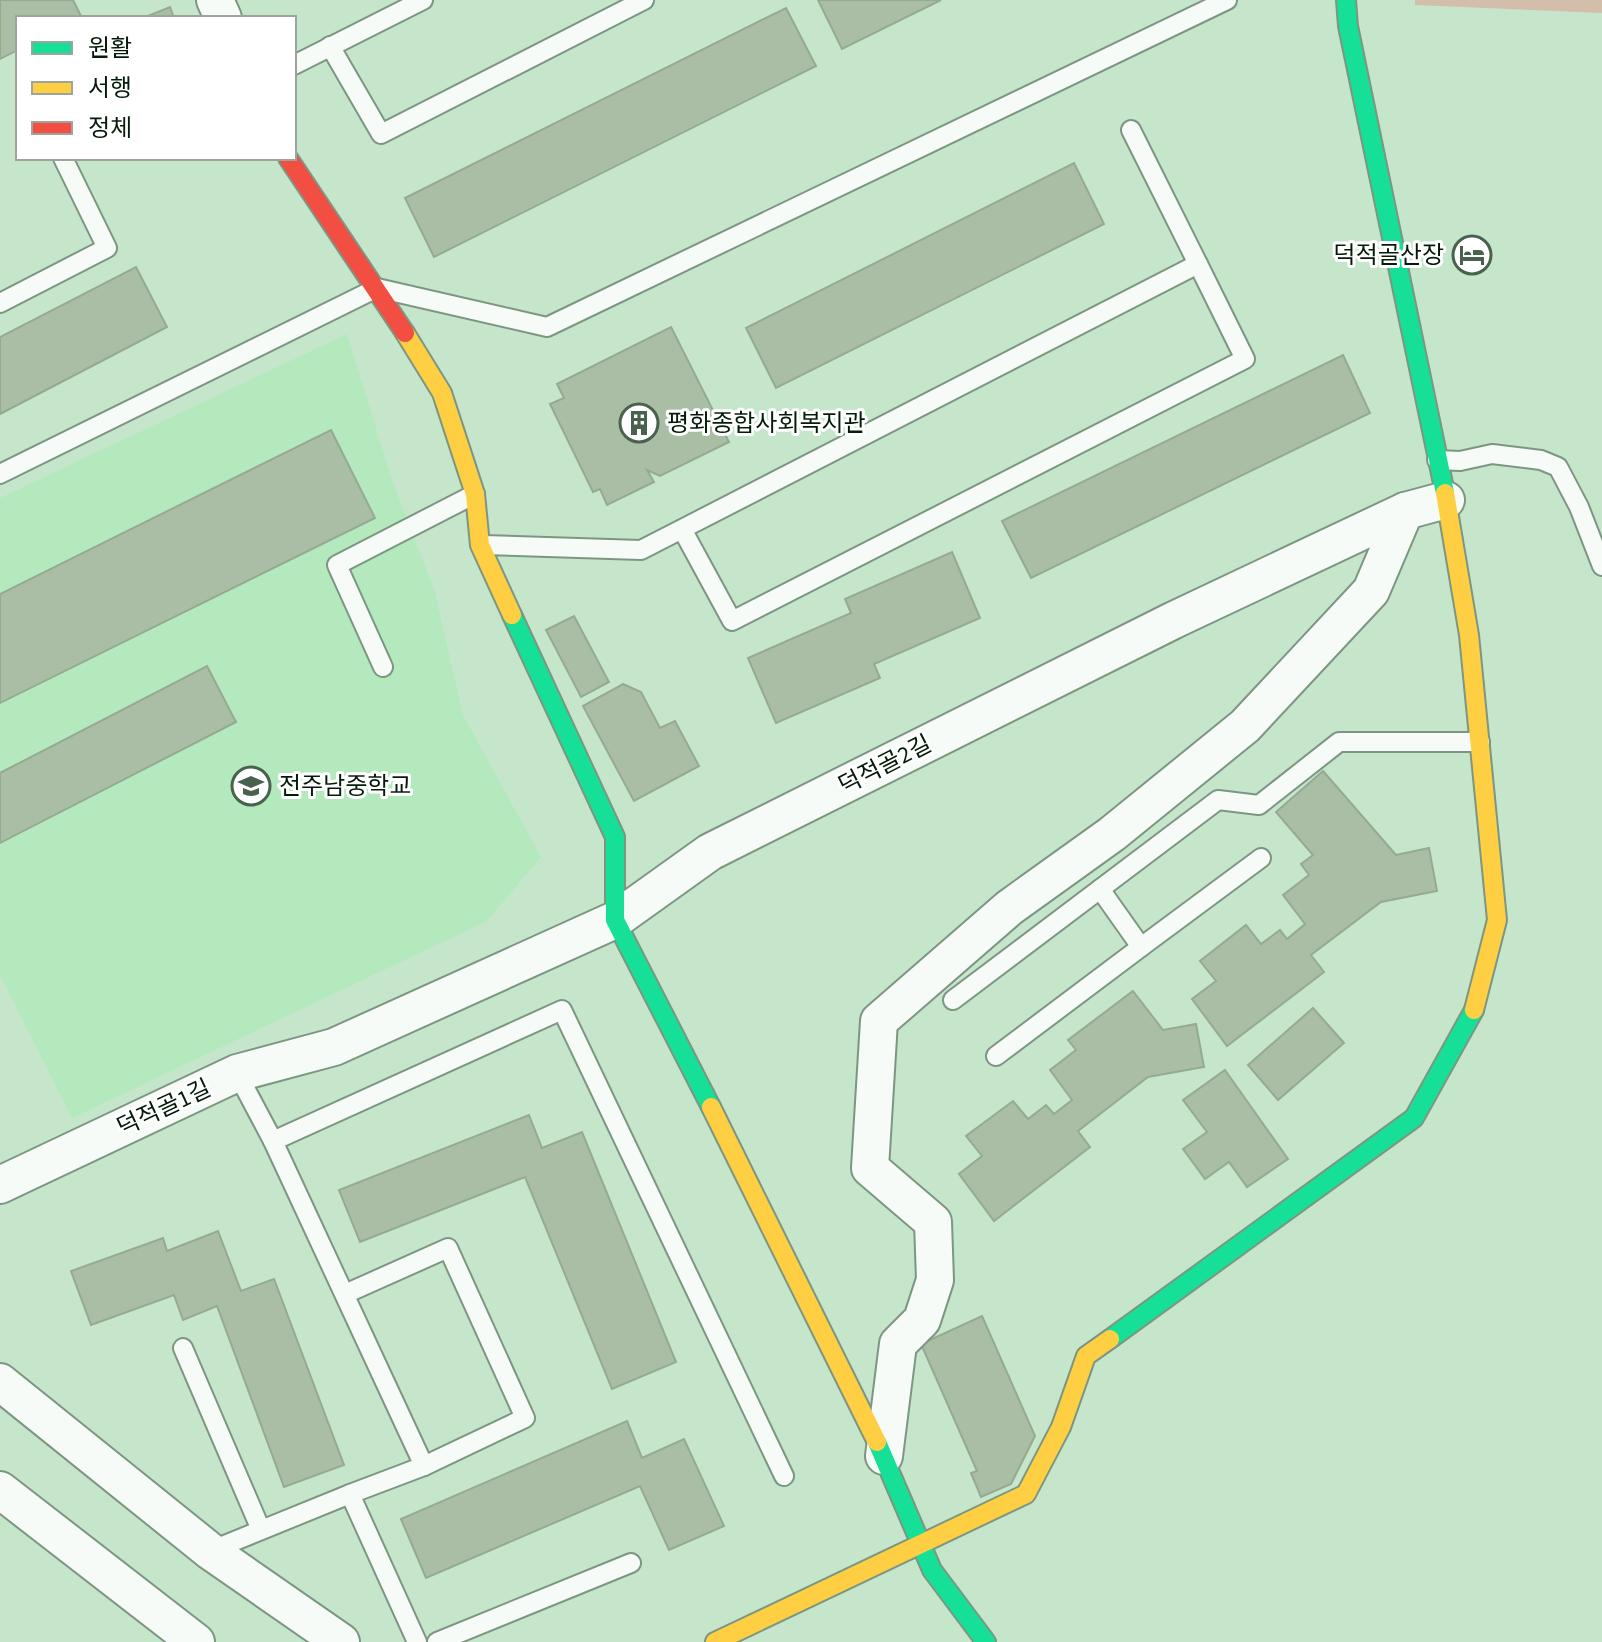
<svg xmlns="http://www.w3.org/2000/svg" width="1602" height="1642" font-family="'Source Sans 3','Noto Sans KR',sans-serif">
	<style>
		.built { fill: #b4e9be }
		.green { fill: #d3beac }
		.building { fill: #a9bea4; stroke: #95aa92; stroke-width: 2 }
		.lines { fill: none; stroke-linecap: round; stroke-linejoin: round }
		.lane-casing { stroke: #7d9682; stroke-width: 22 }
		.street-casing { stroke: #7d9682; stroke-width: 40 }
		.fast-casing { stroke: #7d9682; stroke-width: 22 }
		.slow-casing { stroke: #7d9682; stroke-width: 22 }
		.jam-casing { stroke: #7d9682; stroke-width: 22 }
		.lane { stroke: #f6fbf7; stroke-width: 18 }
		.street { stroke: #f6fbf7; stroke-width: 36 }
		.fast { stroke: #16e098; stroke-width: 18 }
		.slow { stroke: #ffcf43; stroke-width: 18 }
		.jam { stroke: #f24e42; stroke-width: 18 }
		.labels { text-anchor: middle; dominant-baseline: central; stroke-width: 6; stroke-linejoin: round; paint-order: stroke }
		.poi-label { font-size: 24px; fill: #041b09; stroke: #fff; text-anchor: start }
		.street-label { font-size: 24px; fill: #041b09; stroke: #fff }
	</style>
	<rect width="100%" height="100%" fill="#c5e6cb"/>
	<path class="built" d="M 347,334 L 392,480 L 434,589 L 463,715 L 541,857 L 487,921 L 72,1118 L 0,975 L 0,498 Z"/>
	<path class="green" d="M 1415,0 L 1602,0 L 1602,13 L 1415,5 Z"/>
	<g class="building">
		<path d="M 0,0 L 73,0 L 82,18 L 18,18 L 18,50 L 0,59 Z"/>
		<path d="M 818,0 L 941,0 L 842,49 Z"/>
		<path d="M 170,7 L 174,18 L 143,18 Z"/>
		<path d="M 786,8 L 816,66 L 434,257 L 405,198 Z"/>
		<path d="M 1074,163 L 1104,224 L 776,388 L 746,328 Z"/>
		<path d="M 136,267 L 167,327 L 0,414 L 0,337 Z"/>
		<path d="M 671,327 L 729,442 L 660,476 L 647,470 L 654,482 L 607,505 L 600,489 L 593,492 L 550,404 L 564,398 L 557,384 Z"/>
		<path d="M 1343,355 L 1370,413 L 1031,578 L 1002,521 Z"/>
		<path d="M 331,430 L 375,518 L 0,703 L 0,594 Z"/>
		<path d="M 952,552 L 980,618 L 874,664 L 880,678 L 776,723 L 748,658 L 851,613 L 845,599 Z"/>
		<path d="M 574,616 L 609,682 L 581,697 L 546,630 Z"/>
		<path d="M 207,666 L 236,722 L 0,843 L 0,773 Z"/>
		<path d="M 623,684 L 641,692 L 660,728 L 675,721 L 699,766 L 634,801 L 583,706 Z"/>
		<path d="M 1323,771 L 1396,855 L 1429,848 L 1437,891 L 1381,902 L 1311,955 L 1324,972 L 1227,1046 L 1192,999 L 1216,981 L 1200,961 L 1246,925 L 1261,944 L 1280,930 L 1287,939 L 1305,924 L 1283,895 L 1309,875 L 1301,864 L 1313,855 L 1276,812 Z"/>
		<path d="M 1133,991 L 1163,1030 L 1196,1024 L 1204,1067 L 1148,1077 L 1078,1131 L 1090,1147 L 994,1221 L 959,1174 L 982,1156 L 966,1136 L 1013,1101 L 1028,1119 L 1046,1105 L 1054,1114 L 1072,1100 L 1050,1070 L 1076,1050 L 1068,1040 Z"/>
		<path d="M 1313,1008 L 1344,1043 L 1278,1100 L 1248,1065 Z"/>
		<path d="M 1225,1070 L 1288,1159 L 1247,1187 L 1229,1162 L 1205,1179 L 1183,1149 L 1207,1132 L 1183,1100 Z"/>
		<path d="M 529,1115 L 542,1148 L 582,1132 L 676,1362 L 612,1389 L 525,1177 L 360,1242 L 339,1190 Z"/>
		<path d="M 218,1231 L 241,1291 L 274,1279 L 344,1465 L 284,1487 L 217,1306 L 183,1320 L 174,1295 L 91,1325 L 71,1271 L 163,1238 L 167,1251 Z"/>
		<path d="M 982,1316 L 1035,1436 L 1011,1484 L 981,1497 L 971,1473 L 977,1471 L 921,1344 Z"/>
		<path d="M 627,1421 L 642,1458 L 684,1439 L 724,1526 L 669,1550 L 640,1486 L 426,1578 L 401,1519 Z"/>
	</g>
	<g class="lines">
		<g class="lane-casing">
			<g id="lane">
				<path d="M 330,46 L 381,134 L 644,0"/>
				<path d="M 294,65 L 423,0"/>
				<path d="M 1131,130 L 1198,264"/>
				<path d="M 0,303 L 107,248 L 63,158"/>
				<path d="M 1437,460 L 1460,461 L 1492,454 L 1541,460 L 1558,467 L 1579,507 L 1602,566"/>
				<path d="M 0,474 L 377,288 L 547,327 L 1227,0"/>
				<path d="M 483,545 L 641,550 L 682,529 L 1198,264 L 1245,359 L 732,621 L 682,529"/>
				<path d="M 383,667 L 337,565 L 475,494"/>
				<path d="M 1141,947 L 1261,858"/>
				<path d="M 953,1000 L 1218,800 L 1259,805 L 1339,742 L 1480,742"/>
				<path d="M 996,1056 L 1141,947 L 1100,889"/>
				<path d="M 237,1073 L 273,1141 L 424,1466 L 350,1494 L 417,1642"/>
				<path d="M 273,1141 L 562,1010 L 784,1476"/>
				<path d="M 345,1294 L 448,1248 L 525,1418 L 424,1466"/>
				<path d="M 183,1348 L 261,1530"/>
				<path d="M 210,1551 L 350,1494"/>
				<path d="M 437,1642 L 631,1563"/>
			</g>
		</g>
		<g class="street-casing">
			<g id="street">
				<path d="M 215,0 L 223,18"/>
				<path d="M 0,1185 L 237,1073 L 334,1047 L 615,920 L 710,852 L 1174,620 L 1405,511 L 1446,500"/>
				<path d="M 0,1382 L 210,1551 L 341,1642"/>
				<path d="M 884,1456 L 898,1344 L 922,1320 L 935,1280 L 933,1222 L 870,1168 L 879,1021 L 1009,908 L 1112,834 L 1245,726 L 1371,591 L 1405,511"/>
				<path d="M 0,1490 L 196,1642"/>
			</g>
		</g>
		<g class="fast-casing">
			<g id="fast">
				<path d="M 1346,0 L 1348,26 L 1445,493"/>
				<path d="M 512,615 L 615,837 L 615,920 L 711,1107"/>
				<path d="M 1110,1339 L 1414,1118 L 1474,1010"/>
				<path d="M 877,1442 L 932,1570 L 986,1642"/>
			</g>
		</g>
		<g class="slow-casing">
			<g id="slow">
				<path d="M 405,333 L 442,393 L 475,494 L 480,545 L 512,615"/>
				<path d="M 1445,493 L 1469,635 L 1497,920 L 1474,1010"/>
				<path d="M 711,1107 L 877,1442"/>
				<path d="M 715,1642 L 1026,1494 L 1061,1427 L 1086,1356 L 1110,1339"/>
			</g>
		</g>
		<g class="jam-casing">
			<path id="jam" d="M 288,158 L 405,333"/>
		</g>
		<use href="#lane" class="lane"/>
		<use href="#street" class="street"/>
		<use href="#fast" class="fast"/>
		<use href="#slow" class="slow"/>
		<use href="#jam" class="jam"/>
	</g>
	<defs>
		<g id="hotel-ring" transform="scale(2)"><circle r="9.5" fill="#fff" stroke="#48624d" stroke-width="1.5"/><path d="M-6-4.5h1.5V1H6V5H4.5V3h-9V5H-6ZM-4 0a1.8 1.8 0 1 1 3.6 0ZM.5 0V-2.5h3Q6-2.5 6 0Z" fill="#48624d"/></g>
		<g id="building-ring" transform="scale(2)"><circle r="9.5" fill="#fff" stroke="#48624d" stroke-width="1.5"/><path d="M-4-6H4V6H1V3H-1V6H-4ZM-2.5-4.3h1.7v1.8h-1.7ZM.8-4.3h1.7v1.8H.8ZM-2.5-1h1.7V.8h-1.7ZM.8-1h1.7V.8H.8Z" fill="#48624d"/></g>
		<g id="school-ring" transform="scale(2)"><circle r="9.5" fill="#fff" stroke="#48624d" stroke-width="1.5"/><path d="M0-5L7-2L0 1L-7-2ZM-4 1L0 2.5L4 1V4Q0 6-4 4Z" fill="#48624d"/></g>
	</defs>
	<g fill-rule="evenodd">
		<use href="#hotel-ring" x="1472" y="255"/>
		<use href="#building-ring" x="639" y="423"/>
		<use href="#school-ring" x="251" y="786"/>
	</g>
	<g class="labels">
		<g class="poi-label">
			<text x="1444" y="255" text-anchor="end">덕적골산장</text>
			<text x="667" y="423">평화종합사회복지관</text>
			<text x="279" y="786">전주남중학교</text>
		</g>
		<g class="street-label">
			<text transform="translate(885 765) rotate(-27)">덕적골2길</text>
			<text transform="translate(164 1108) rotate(-25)">덕적골1길</text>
		</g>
	</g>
	<rect x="16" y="16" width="280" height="144" fill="#ffffff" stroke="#9ba49d" stroke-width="2"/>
	<rect x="32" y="42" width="40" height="12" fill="#16e098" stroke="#9ba49d" stroke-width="2"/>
	<text x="88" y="56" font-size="24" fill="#041b09">원활</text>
	<rect x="32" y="82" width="40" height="12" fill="#ffcf43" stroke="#9ba49d" stroke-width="2"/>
	<text x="88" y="96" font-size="24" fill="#041b09">서행</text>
	<rect x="32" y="122" width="40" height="12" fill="#f24e42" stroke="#9ba49d" stroke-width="2"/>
	<text x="88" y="136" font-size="24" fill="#041b09">정체</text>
</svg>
